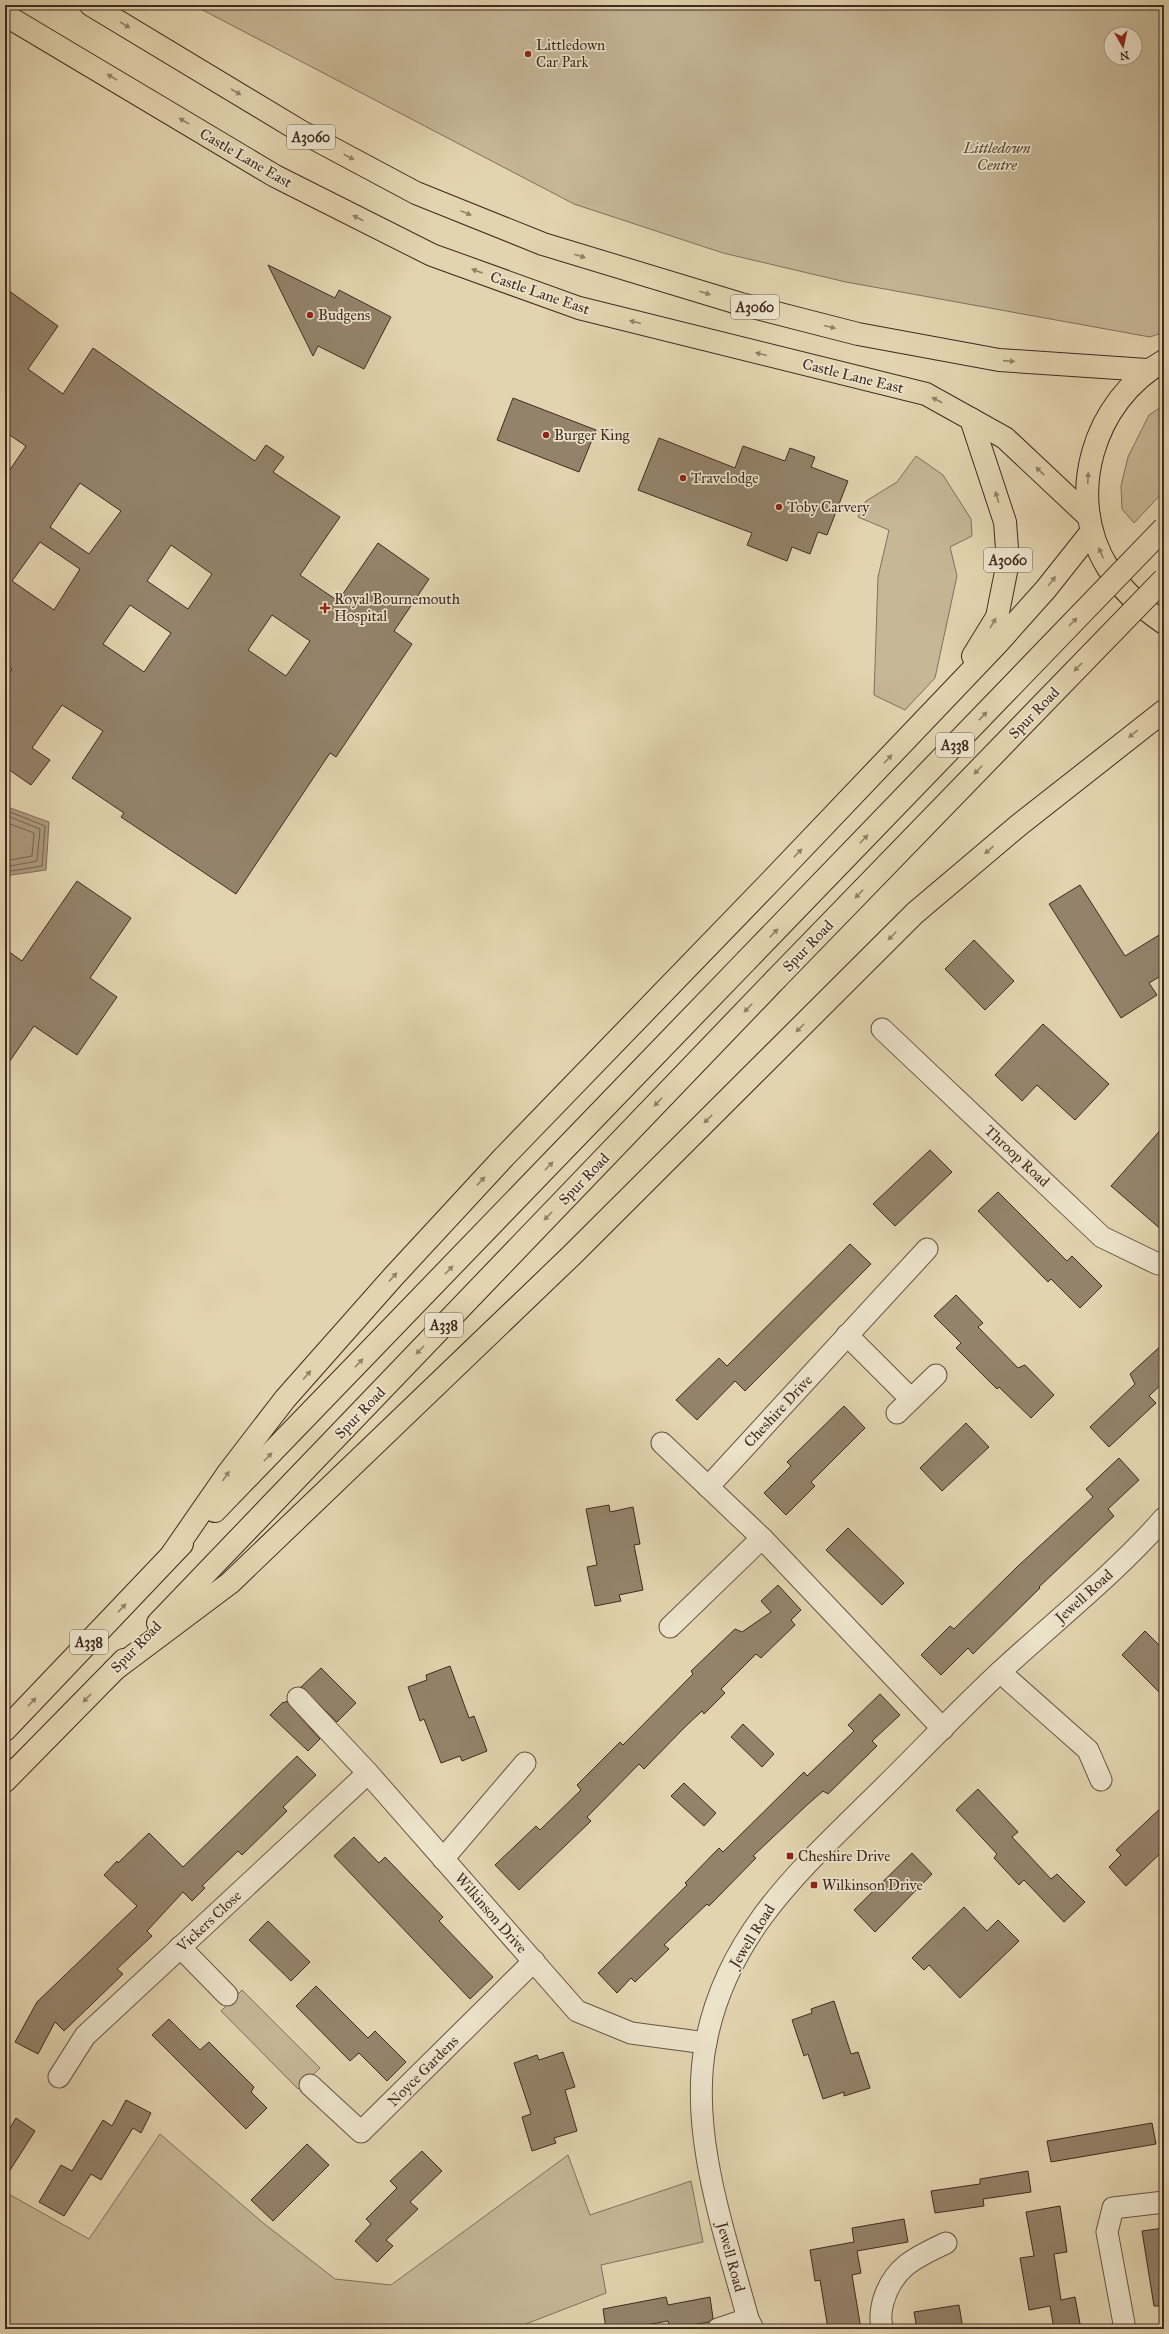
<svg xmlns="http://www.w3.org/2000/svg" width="1169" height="2334" font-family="'IM FELL Great Primer',serif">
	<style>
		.green { fill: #c6b797; stroke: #82715c; fill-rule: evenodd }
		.water { fill: #ab9b7f; stroke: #806e59 }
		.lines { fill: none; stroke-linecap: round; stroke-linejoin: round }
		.shore { stroke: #756350; stroke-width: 1 }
		.building { fill: #94836b; stroke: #3f2b21; fill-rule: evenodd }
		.minor-casing { stroke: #685544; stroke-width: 23 }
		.primary-casing { stroke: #3f2b21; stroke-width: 24 }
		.trunk-casing { stroke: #3f2b21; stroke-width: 24 }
		.minor { stroke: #ece3cb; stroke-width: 21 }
		.primary { stroke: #e2d4af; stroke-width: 22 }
		.trunk { stroke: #e2d4af; stroke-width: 22 }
		.trunk-bridge-casing { stroke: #3f2b21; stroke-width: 24; stroke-linecap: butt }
		.trunk-bridge { stroke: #e2d4af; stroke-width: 22 }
		.oneway { fill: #908068 }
		.poi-dot { fill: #8f2418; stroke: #ece3cb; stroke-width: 1.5 }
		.labels { text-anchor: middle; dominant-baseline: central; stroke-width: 3.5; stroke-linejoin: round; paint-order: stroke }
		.shield { fill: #ece3cb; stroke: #736254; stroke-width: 1 }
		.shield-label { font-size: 14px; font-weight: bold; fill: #3f2b21 }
		.poi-label { font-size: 15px; fill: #3f2b21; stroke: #ece3cb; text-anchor: start }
		.park-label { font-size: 15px; font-style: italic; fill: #5a4739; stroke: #ece3cb }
		.street-label { font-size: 15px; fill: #3f2b21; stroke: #ece3cb }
	</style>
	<rect width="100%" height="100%" fill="#e2d4af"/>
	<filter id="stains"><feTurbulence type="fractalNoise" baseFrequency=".005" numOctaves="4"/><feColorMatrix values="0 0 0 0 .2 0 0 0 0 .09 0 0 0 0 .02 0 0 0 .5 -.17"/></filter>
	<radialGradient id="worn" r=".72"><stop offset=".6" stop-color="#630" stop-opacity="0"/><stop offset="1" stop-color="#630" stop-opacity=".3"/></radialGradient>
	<g class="green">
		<path d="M 193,5 L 1164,5 L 1164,332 L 1150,337 L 846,282 L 723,253 L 574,204 ZM 1111,34 L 1135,34 L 1135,58 L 1111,58 Z"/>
		<path d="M 1164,405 L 1164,491 L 1134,523 L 1122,509 L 1121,486 L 1128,457 L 1149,415 Z"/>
		<path d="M 916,456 L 943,475 L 971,519 L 972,536 L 950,547 L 957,576 L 935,678 L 905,710 L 874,695 L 878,577 L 889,530 L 858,517 L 866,501 L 897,482 Z"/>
		<path d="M 242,1990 L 320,2068 L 298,2089 L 221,2011 Z"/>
		<path d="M 160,2134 L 262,2222 L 335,2279 L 391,2285 L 568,2155 L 590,2215 L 691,2181 L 703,2242 L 601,2265 L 606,2293 L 513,2329 L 5,2329 L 5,2192 L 89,2239 Z"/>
	</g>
	<path class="water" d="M 5,806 L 49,822 L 46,870 L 5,876 Z"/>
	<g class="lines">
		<g class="shore">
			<path d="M 5,810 L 45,826 L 42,866 L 5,872"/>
			<path d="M 5,815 L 40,829 L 37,861 L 5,867"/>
			<path d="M 5,822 L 34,833 L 32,856 L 5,861"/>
		</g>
	</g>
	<g class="building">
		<path d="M 268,265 L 335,298 L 339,290 L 391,317 L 364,369 L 318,346 L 313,356 Z"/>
		<path d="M 5,288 L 58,326 L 28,369 L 63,394 L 93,348 L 255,461 L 266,445 L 284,457 L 273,472 L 340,517 L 300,575 L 338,601 L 378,543 L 429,579 L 394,631 L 412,644 L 336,757 L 330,753 L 236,894 L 121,817 L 124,813 L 72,778 L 103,731 L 62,705 L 32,748 L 50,760 L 31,785 L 5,767 L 5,680 L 12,669 L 5,664 L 5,477 L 26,446 L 5,432 ZM 80,483 L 121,511 L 89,554 L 50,527 ZM 40,542 L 80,569 L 54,610 L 12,581 ZM 171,545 L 212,574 L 188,609 L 147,581 ZM 130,605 L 171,633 L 144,672 L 103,644 ZM 272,615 L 310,641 L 286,676 L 248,650 Z"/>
		<path d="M 513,398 L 596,430 L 579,472 L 497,440 Z"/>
		<path d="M 659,438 L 735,468 L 743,446 L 785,461 L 790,448 L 815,457 L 811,467 L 848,481 L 827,535 L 818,532 L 810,554 L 792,547 L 787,561 L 747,545 L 752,533 L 638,490 Z"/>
		<path d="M 77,881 L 131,918 L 90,978 L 117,997 L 77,1055 L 34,1026 L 5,1068 L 5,949 L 22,961 Z"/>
		<path d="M 1080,885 L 1125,956 L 1164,932 L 1164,974 L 1149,983 L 1157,995 L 1121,1018 L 1049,904 Z"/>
		<path d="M 974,940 L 1014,981 L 985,1010 L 945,969 Z"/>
		<path d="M 1043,1024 L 1109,1084 L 1075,1120 L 1037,1085 L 1022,1101 L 995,1075 Z"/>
		<path d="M 1164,1126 L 1164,1232 L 1111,1186 Z"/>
		<path d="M 930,1150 L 952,1172 L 895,1226 L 873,1204 Z"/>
		<path d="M 998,1192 L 1067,1261 L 1072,1256 L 1102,1286 L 1080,1308 L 1051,1279 L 1048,1282 L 978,1211 Z"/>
		<path d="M 850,1244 L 871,1264 L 745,1391 L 735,1381 L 697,1420 L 676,1400 L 719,1358 L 727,1366 Z"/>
		<path d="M 956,1295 L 983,1323 L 978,1327 L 1018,1368 L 1025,1365 L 1054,1395 L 1031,1418 L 999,1387 L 997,1389 L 956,1348 L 961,1343 L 934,1316 Z"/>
		<path d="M 1164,1343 L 1164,1382 L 1149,1396 L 1156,1403 L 1109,1447 L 1090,1427 L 1135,1384 L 1130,1374 Z"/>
		<path d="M 844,1406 L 865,1428 L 811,1482 L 815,1486 L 786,1515 L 764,1493 L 791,1466 L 787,1462 Z"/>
		<path d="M 966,1423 L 989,1447 L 942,1491 L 920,1468 Z"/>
		<path d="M 1119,1458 L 1139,1480 L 1108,1509 L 1114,1516 L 1039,1587 L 1040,1588 L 973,1654 L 968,1648 L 941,1675 L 921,1655 L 950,1626 L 954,1629 L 1018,1566 L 1093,1497 L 1086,1489 Z"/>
		<path d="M 609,1505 L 610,1512 L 633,1507 L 640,1544 L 634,1545 L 643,1590 L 619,1595 L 621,1601 L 595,1606 L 587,1567 L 597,1565 L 586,1509 Z"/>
		<path d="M 848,1528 L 904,1583 L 882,1605 L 826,1550 Z"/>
		<path d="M 778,1585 L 801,1610 L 791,1620 L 795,1625 L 761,1658 L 756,1654 L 721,1689 L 725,1693 L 704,1714 L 702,1711 L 686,1726 L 644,1769 L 639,1764 L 587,1817 L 591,1821 L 519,1890 L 495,1865 L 536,1826 L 540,1830 L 581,1790 L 577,1785 L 620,1742 L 623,1745 L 693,1674 L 691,1671 L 735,1629 L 742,1632 L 771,1612 L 761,1601 Z"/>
		<path d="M 1145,1631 L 1164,1650 L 1164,1697 L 1122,1655 Z"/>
		<path d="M 450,1666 L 469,1718 L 474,1716 L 487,1751 L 462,1761 L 460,1756 L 441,1763 L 424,1719 L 420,1721 L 408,1687 L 427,1680 L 426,1675 Z"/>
		<path d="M 321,1668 L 356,1703 L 337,1722 L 301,1687 Z"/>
		<path d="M 880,1694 L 900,1715 L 872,1741 L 877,1746 L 828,1794 L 823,1791 L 807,1805 L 753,1856 L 756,1858 L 709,1906 L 707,1904 L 664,1945 L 669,1949 L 635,1982 L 631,1978 L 617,1993 L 598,1973 L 687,1885 L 685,1883 L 719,1848 L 723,1852 L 804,1772 L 807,1776 L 854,1731 L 848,1725 Z"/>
		<path d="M 286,1701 L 320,1739 L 308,1751 L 270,1715 L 283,1702 L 284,1703 Z"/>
		<path d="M 743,1724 L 774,1754 L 762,1767 L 731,1737 Z"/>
		<path d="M 297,1756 L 316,1775 L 283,1807 L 287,1811 L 242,1855 L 238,1851 L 202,1886 L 205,1888 L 192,1901 L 183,1892 L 147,1931 L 152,1936 L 117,1969 L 123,1974 L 64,2031 L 55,2022 L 38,2054 L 15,2042 L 37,2002 L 137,1906 L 104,1875 L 117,1861 L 118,1863 L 149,1833 L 183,1867 Z"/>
		<path d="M 684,1783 L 716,1813 L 704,1826 L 671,1796 Z"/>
		<path d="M 978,1789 L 1018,1832 L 1012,1837 L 1051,1879 L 1057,1874 L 1085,1902 L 1064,1922 L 1024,1880 L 1019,1885 L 994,1858 L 997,1854 L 956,1810 Z"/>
		<path d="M 1164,1805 L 1164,1850 L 1126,1886 L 1109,1867 L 1121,1855 L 1116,1850 Z"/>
		<path d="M 354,1837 L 379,1863 L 385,1857 L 443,1917 L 439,1921 L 493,1977 L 470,1999 L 334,1856 Z"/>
		<path d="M 912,1853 L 932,1874 L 875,1932 L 854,1910 Z"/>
		<path d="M 964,1907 L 987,1931 L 998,1920 L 1019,1941 L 960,1998 L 929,1965 L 924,1970 L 912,1958 Z"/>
		<path d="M 268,1921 L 310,1962 L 291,1981 L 249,1940 Z"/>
		<path d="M 316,1986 L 368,2038 L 375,2031 L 406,2062 L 387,2081 L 359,2053 L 350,2061 L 296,2006 Z"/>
		<path d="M 834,2001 L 851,2054 L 858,2052 L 870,2088 L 844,2096 L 844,2092 L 823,2099 L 808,2054 L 804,2056 L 792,2020 L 812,2013 L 811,2009 Z"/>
		<path d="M 169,2019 L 200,2050 L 209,2042 L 254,2087 L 251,2092 L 267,2108 L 246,2129 L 152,2035 Z"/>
		<path d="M 563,2052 L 575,2087 L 565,2090 L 577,2131 L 554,2138 L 556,2143 L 532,2151 L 522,2117 L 531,2114 L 514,2063 L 537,2055 L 539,2060 Z"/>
		<path d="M 126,2100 L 151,2113 L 141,2133 L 133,2128 L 101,2180 L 91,2174 L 64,2216 L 39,2202 L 61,2165 L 72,2171 L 103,2120 L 112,2126 Z"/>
		<path d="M 16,2118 L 35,2131 L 5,2178 L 5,2136 Z"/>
		<path d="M 1152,2123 L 1156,2144 L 1051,2162 L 1047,2141 Z"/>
		<path d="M 307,2144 L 329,2165 L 273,2221 L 251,2200 Z"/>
		<path d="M 422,2151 L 442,2171 L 410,2202 L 418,2209 L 386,2240 L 393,2246 L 377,2262 L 355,2241 L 371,2224 L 366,2219 L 397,2188 L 390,2181 Z"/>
		<path d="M 1028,2171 L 1031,2192 L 983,2199 L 984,2206 L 935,2213 L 931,2191 L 980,2184 L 980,2179 Z"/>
		<path d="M 1060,2206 L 1067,2252 L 1054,2254 L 1061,2300 L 1075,2297 L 1081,2329 L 1054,2329 L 1050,2306 L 1029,2310 L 1020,2258 L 1034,2256 L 1026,2212 Z"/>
		<path d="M 904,2219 L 908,2242 L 857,2251 L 861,2273 L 852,2275 L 861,2329 L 828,2329 L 820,2280 L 815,2281 L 810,2250 L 854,2242 L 852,2228 Z"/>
		<path d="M 1164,2228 L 1164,2306 L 1154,2306 L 1142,2231 Z"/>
		<path d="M 666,2297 L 668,2305 L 710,2297 L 713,2318 L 709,2322 L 670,2329 L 668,2321 L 624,2329 L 606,2329 L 603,2309 Z"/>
		<path d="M 959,2305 L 963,2329 L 917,2329 L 914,2312 Z"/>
	</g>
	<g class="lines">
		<g class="minor-casing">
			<g id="minor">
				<path d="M 882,1029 L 1102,1237 L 1158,1264 L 1164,1264"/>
				<path d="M 847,1335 L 911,1399"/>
				<path d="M 897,1413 L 936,1375"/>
				<path d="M 662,1443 L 762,1538 L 943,1729"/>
				<path d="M 708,1487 L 927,1249"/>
				<path d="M 670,1627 L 762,1538"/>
				<path d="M 1000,1672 L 1088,1750 L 1101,1780"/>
				<path d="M 298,1698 L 368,1773 L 577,2011 L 631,2033 L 706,2043"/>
				<path d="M 443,1859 L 525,1763"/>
				<path d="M 180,1947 L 227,1995"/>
				<path d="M 59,2077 L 85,2036 L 368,1773"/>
				<path d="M 310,2085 L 361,2132 L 534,1961"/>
				<path d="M 718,2329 L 748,2319"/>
				<path d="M 753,2329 L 748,2319 C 725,2233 688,2132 706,2042 C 727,1934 800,1870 874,1797 C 917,1755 958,1711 1001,1671 C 1056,1620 1115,1574 1164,1518"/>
				<path d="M 883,2329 C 879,2320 881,2310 883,2302 C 893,2267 916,2257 946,2243"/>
				<path d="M 1125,2329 L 1107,2232 L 1113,2208 L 1164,2202"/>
			</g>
		</g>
		<g class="primary-casing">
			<g id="primary">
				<path d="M 91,5 L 300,131 L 416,193 L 543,244 L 741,304 L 858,334 L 999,360 L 1147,370"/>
				<path d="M 5,15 L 275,176 L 432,255 L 579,308 L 926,394 L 1005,438 L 1089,517"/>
				<path d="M 1164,361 C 1093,400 1064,498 1108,568 C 1122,591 1142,608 1164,623"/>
			</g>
		</g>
		<g class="trunk-casing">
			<g id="trunk">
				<path d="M 971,419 L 1005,522 L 1008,562 L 997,617 L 973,656"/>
				<path d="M 215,1511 L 746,961"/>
				<path d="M 172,1554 L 228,1473 L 285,1399 L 393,1277 L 504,1157 L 771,881 L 996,645 L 1046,589 L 1092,531"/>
				<path d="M 158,1623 L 775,980"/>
				<path d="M 114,1670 L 230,1583 L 572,1255 L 915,913 L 1019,825 L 1164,711"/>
				<path d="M 5,1730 L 182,1544"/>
				<path d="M 5,1781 L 124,1660"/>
			</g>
		</g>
		<use href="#minor" class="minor"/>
		<use href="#primary" class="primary"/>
		<use href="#trunk" class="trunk"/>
		<g class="trunk-bridge-casing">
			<g id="trunk-bridge">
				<path d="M 746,961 L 1164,528"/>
				<path d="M 775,980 L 1164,579"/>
			</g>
		</g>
		<use href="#trunk-bridge" class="trunk-bridge"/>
	</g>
	<defs><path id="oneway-solid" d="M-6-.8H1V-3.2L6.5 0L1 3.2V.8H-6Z"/></defs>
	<g class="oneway">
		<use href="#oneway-solid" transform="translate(125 25) rotate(31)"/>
		<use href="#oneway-solid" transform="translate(112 77) rotate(-149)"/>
		<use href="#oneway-solid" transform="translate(236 92) rotate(31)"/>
		<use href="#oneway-solid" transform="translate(184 121) rotate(-149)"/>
		<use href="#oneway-solid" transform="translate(349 157) rotate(28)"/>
		<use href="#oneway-solid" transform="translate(466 213) rotate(22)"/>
		<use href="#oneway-solid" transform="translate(358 218) rotate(-153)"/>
		<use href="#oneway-solid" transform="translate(580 256) rotate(17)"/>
		<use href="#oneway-solid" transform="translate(477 271) rotate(-160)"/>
		<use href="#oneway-solid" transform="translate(705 293) rotate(17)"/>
		<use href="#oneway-solid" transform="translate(635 322) rotate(-166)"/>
		<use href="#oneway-solid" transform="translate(830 327) rotate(14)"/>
		<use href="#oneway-solid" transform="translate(761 354) rotate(-166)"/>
		<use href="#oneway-solid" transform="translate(1009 361) rotate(4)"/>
		<use href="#oneway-solid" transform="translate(937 400) rotate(-152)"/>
		<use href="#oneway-solid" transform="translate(1040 471) rotate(-137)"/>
		<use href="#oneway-solid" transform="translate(1088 478) rotate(-87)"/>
		<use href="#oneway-solid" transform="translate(997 497) rotate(-107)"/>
		<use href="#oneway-solid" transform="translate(1101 553) rotate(-113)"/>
		<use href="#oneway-solid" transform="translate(1052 581) rotate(-53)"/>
		<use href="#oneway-solid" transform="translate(1073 622) rotate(-46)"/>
		<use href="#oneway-solid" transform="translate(993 623) rotate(-59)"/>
		<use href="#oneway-solid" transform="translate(1078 667) rotate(134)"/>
		<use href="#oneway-solid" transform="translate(983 716) rotate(-46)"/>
		<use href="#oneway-solid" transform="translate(1133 734) rotate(141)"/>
		<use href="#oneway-solid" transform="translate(888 759) rotate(-46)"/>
		<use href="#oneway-solid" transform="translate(978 770) rotate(134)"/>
		<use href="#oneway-solid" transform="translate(864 839) rotate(-46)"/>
		<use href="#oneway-solid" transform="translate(989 850) rotate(140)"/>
		<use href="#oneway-solid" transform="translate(798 853) rotate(-46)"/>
		<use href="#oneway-solid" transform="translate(859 894) rotate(134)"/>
		<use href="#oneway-solid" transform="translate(774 933) rotate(-46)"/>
		<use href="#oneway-solid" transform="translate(892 936) rotate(135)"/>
		<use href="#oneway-solid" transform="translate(748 1008) rotate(134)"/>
		<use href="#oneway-solid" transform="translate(800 1028) rotate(135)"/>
		<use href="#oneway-solid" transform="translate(658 1102) rotate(134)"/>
		<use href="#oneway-solid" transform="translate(708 1119) rotate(135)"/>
		<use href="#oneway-solid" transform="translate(549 1166) rotate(-46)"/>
		<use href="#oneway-solid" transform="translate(481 1181) rotate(-47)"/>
		<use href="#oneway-solid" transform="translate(548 1216) rotate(134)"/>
		<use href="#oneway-solid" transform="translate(449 1270) rotate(-46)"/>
		<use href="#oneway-solid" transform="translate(393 1277) rotate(-48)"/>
		<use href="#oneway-solid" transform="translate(420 1350) rotate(134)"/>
		<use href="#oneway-solid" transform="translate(359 1363) rotate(-46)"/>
		<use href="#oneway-solid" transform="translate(307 1375) rotate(-49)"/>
		<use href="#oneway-solid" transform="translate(268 1457) rotate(-46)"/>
		<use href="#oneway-solid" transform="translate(226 1476) rotate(-55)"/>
		<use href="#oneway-solid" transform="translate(122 1608) rotate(-47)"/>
		<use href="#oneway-solid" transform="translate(87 1698) rotate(134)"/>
		<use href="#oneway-solid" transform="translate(32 1702) rotate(-46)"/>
	</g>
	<g class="poi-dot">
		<circle cx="528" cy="54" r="4"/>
		<circle cx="310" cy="315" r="4"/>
		<circle cx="546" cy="435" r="4"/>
		<circle cx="683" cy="478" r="4"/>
		<circle cx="779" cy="507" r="4"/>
		<path d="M323 602h4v4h4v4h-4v4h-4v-4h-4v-4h4z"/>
		<rect x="786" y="1852" width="8" height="8" rx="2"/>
		<rect x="810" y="1881" width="8" height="8" rx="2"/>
	</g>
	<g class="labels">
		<g class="shield">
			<rect x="287" y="125" width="48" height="24" rx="3"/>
			<rect x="731" y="295" width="48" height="24" rx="3"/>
			<rect x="984" y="548" width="48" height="24" rx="3"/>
			<rect x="936" y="733" width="38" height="24" rx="3"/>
			<rect x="425" y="1313" width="38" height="24" rx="3"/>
			<rect x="70" y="1630" width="38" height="24" rx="3"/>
		</g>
		<g class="shield-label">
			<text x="311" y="137">A3060</text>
			<text x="755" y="307">A3060</text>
			<text x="1008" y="560">A3060</text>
			<text x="955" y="745">A338</text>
			<text x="444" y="1325">A338</text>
			<text x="89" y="1642">A338</text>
		</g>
		<g class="poi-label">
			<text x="536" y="45">Littledown<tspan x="536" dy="17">Car Park</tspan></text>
			<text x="318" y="315">Budgens</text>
			<text x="554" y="435">Burger King</text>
			<text x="691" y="478">Travelodge</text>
			<text x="787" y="507">Toby Carvery</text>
			<text x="334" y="599">Royal Bournemouth<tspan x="334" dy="17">Hospital</tspan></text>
			<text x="798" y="1856">Cheshire Drive</text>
			<text x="822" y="1885">Wilkinson Drive</text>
		</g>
		<g class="park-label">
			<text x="997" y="148">Littledown<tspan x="997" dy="17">Centre</tspan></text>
		</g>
		<g class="street-label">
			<text transform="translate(246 158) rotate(30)">Castle Lane East</text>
			<text transform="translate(540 293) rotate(19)">Castle Lane East</text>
			<text transform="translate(853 376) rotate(14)">Castle Lane East</text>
			<text transform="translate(1034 713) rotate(-46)">Spur Road</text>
			<text transform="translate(808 946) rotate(-46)">Spur Road</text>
			<text transform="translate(1017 1156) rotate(43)">Throop Road</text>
			<text transform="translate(584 1179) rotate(-46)">Spur Road</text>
			<text transform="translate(778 1411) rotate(-47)">Cheshire Drive</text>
			<text transform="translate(360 1413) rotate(-46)">Spur Road</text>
			<text transform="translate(1084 1596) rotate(-42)">Jewell Road</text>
			<text transform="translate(136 1647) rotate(-46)">Spur Road</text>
			<text transform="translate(491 1913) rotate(49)">Wilkinson Drive</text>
			<text transform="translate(209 1921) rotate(-43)">Vickers Close</text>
			<text transform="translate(752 1936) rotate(-58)">Jewell Road</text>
			<text transform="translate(423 2071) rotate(-45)">Noyce Gardens</text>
			<text transform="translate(731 2257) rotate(75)">Jewell Road</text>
		</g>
	</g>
	<rect width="1169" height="2334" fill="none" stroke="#e2d4af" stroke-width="20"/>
	<rect x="6" y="6" width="1157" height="2322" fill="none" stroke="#3f2b21" stroke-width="2"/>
	<rect x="10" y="10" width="1149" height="2314" fill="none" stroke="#3f2b21"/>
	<g transform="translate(1123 46) rotate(171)"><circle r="19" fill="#ece3cb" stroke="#a79987"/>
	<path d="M0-3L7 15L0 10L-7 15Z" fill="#8f2418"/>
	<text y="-6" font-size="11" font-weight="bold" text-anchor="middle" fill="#3f2b21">N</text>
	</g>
	<rect width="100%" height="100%" filter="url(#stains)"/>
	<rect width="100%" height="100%" fill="url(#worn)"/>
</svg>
